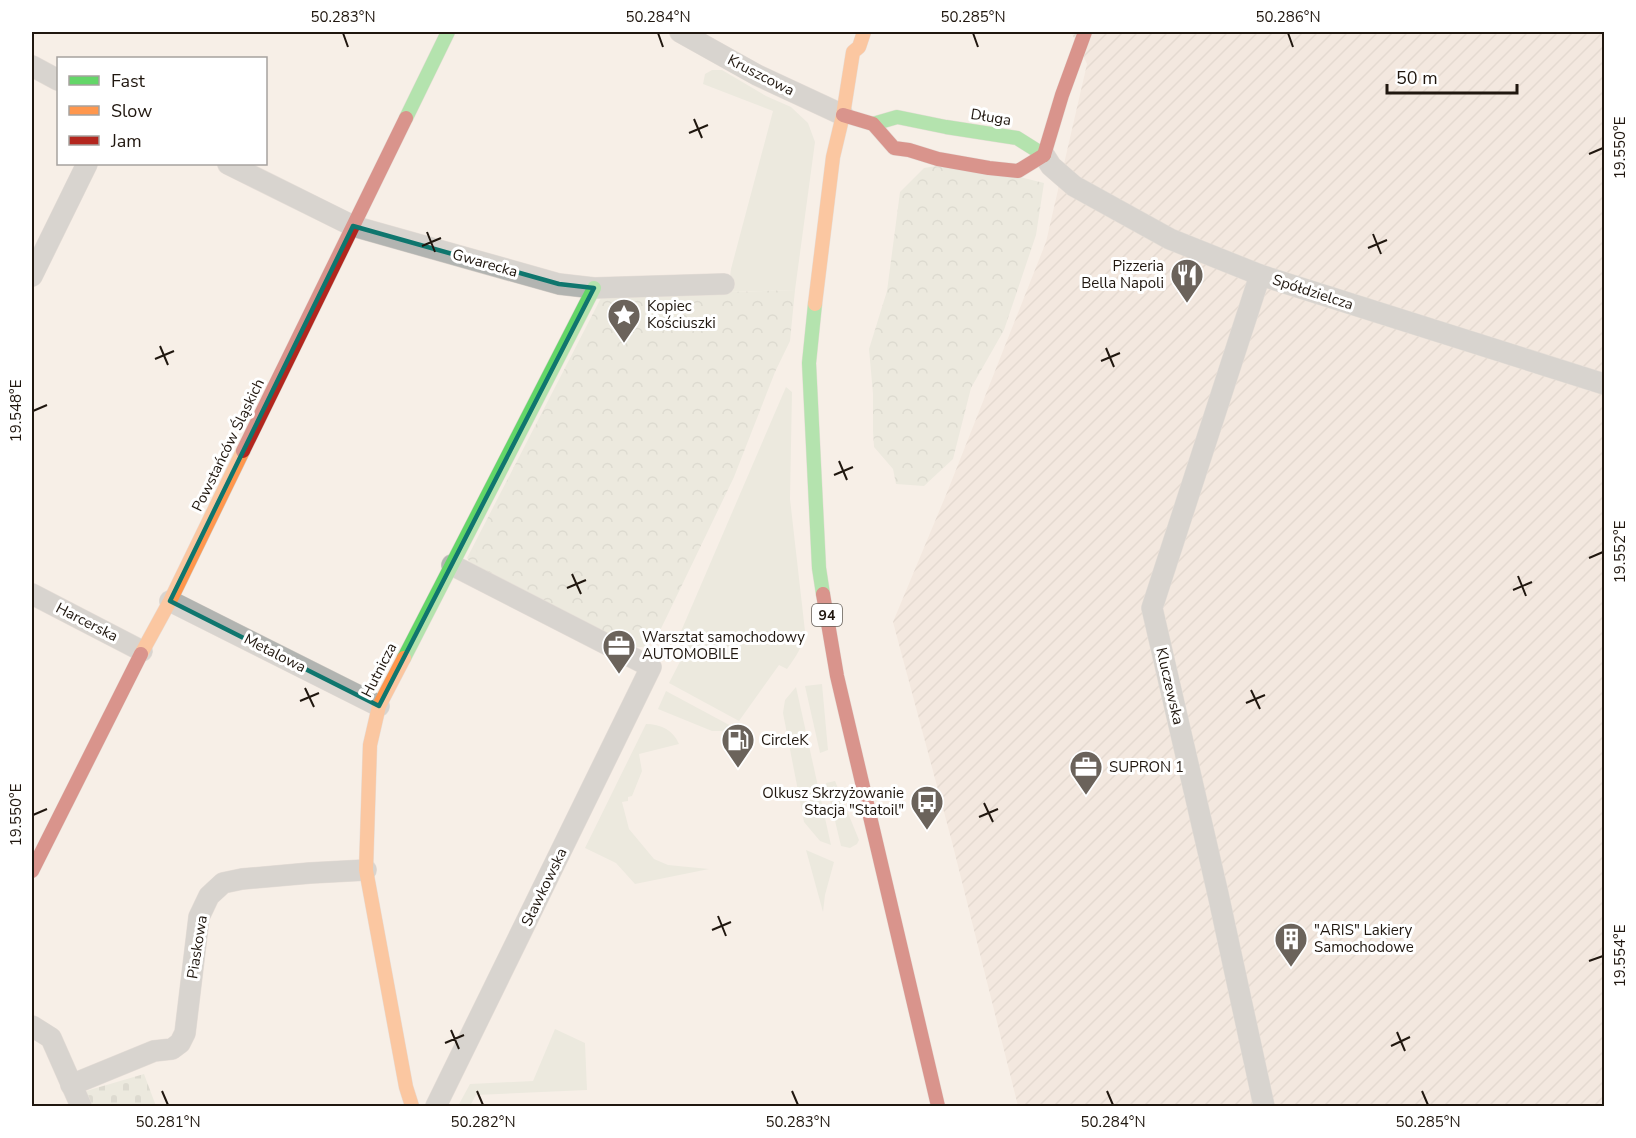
<svg xmlns="http://www.w3.org/2000/svg" width="1636" height="1138" font-family="'Nunito Sans',sans-serif">
	<style>
		.industrial { fill: url(#industrial-furrows) }
		.green { fill: #dde3d3 }
		.forest { fill: url(#forest-crowns) }
		.cemetery { fill: url(#cemetery-stones) }
		.lines { fill: none; stroke-linecap: round; stroke-linejoin: round }
		.street-casing { stroke: #d3ccc6; stroke-width: 22 }
		.fast-casing { stroke: #d3ccc6; stroke-width: 15 }
		.slow-casing { stroke: #d3ccc6; stroke-width: 15 }
		.jam-casing { stroke: #d3ccc6; stroke-width: 15 }
		.street { stroke: #b2b4b1; stroke-width: 21 }
		.fast { stroke: #63d668; stroke-width: 14 }
		.slow { stroke: #ff974d; stroke-width: 14 }
		.jam { stroke: #b3261e; stroke-width: 14 }
		.marked { fill: none; stroke: #0f766e; stroke-width: 4.5; stroke-linejoin: round }
		.ticks { fill: none; stroke: #20170f; stroke-width: 2 }
		.labels { text-anchor: middle; dominant-baseline: central; stroke-width: 6; stroke-linejoin: round; paint-order: stroke }
		.shield { fill: #fff; stroke: #635d57; stroke-width: 1.5 }
		.shield-label { font-size: 14px; font-weight: bold; fill: #20170f }
		.street-label { font-size: 15px; fill: #20170f; stroke: #fff }
		.poi-label { font-size: 15px; fill: #20170f; stroke: #fff; text-anchor: start }
		.neatline { fill: none; stroke: #20170f; stroke-width: 2 }
		.ticks-label { font-size: 15px; text-anchor: middle; fill: #20170f }
	</style>
	<defs>
		<pattern id="industrial-furrows" width="10" height="10" patternUnits="userSpaceOnUse" patternTransform="scale(1.5)"><rect width="10" height="10" fill="#eee1d4"/><path d="M-1 1l2-2M0 10L10 0M9 11l2-2" fill="none" stroke="#ccc0b5"/></pattern>
		<pattern id="forest-crowns" width="20" height="18" patternUnits="userSpaceOnUse" patternTransform="scale(1.5)"><rect width="20" height="18" fill="#dde3d3"/><path d="M2 6a3 3 0 1 1 6 0M12 15a3 3 0 1 1 6 0" fill="none" stroke="#bdc2b4"/></pattern>
		<pattern id="cemetery-stones" width="16" height="16" patternUnits="userSpaceOnUse" patternTransform="scale(1.5)"><rect width="16" height="16" fill="#dde3d3"/><path d="M2 7V4a2 2 0 0 1 4 0v3zM10 15v-3a2 2 0 0 1 4 0v3z" fill="#bdc2b4"/></pattern>
	</defs>
	<rect width="100%" height="100%" fill="#f7efe7"/>
	<path class="industrial" d="M 1071,32 L 1604,32 L 1604,1106 L 1018,1106 L 952,842 L 893,622 L 948,490 L 1046,242 L 1087,64 Z"/>
	<g class="green">
		<path d="M 712,70 L 722,70 L 766,96 L 791,107 L 808,123 L 815,142 L 795,290 L 728,292 L 731,269 L 773,111 L 703,84 L 705,74 Z"/>
		<path d="M 786,387 L 792,392 L 790,499 L 805,631 C 803,646 796,657 787,669 L 779,665 L 739,721 L 669,683 L 689,644 L 679,636 Z"/>
		<path d="M 822,684 L 828,750 L 820,753 L 805,686 Z"/>
		<path d="M 796,687 L 831,845 L 820,841 L 804,822 L 783,713 L 785,700 Z"/>
		<path d="M 666,691 L 733,727 L 722,731 L 712,731 L 658,709 Z"/>
		<path d="M 646,724 C 661,724 673,730 679,744 L 639,754 L 642,771 L 632,796 L 628,797 L 628,801 L 622,802 L 629,829 L 654,859 L 668,865 L 709,869 L 635,884 L 616,863 L 585,848 Z"/>
		<path d="M 835,781 L 859,840 L 857,844 L 850,848 L 841,846 L 826,783 Z"/>
		<path d="M 806,850 L 834,862 L 825,895 L 823,912 Z"/>
		<path d="M 555,1029 L 585,1043 L 587,1090 L 476,1095 L 470,1106 L 458,1106 L 470,1084 L 533,1081 Z"/>
	</g>
	<g class="forest">
		<path d="M 961,162 L 1044,183 L 1036,235 L 1004,330 L 971,388 L 953,459 L 924,486 L 896,484 L 893,469 L 874,447 L 873,431 L 873,394 L 869,349 L 887,291 L 900,192 L 924,168 Z"/>
		<path d="M 795,290 L 790,341 L 775,372 L 734,477 L 656,639 C 644,650 640,648 625,644 L 471,564 L 467,558 L 602,296 Z"/>
	</g>
	<path class="cemetery" d="M 144,1074 L 156,1106 L 92,1106 L 86,1091 Z"/>
	<g class="lines">
		<g class="street-casing">
			<g id="street">
				<path d="M 680,32 L 757,75 L 843,115"/>
				<path d="M 32,66 L 58,80"/>
				<path d="M 1044,155 L 1051,166 L 1074,186 L 1170,239 L 1260,275 L 1604,384"/>
				<path d="M 228,164 L 353,226 L 559,284 L 594,288 L 724,284"/>
				<path d="M 1260,275 L 1152,608 L 1218,894 L 1264,1106"/>
				<path d="M 32,276 L 87,164"/>
				<path d="M 32,594 L 142,651"/>
				<path d="M 170,601 L 379,706"/>
				<path d="M 32,1026 L 51,1038 L 81,1106"/>
				<path d="M 71,1085 L 154,1051 L 172,1049 L 180,1043 L 185,1033 L 199,917 L 209,896 L 223,883 L 242,879 L 310,873 L 366,870"/>
				<path d="M 436,1106 L 651,667 L 452,565"/>
			</g>
		</g>
		<g class="fast-casing">
			<g id="fast">
				<path d="M 406,118 L 448,32"/>
				<path d="M 873,124 L 897,117 L 946,127 L 1017,138 L 1044,155"/>
				<path d="M 815,304 L 809,363 L 819,568 L 823,594"/>
				<path d="M 404,658 L 594,288"/>
			</g>
		</g>
		<g class="slow-casing">
			<g id="slow">
				<path d="M 815,304 L 833,157 L 843,115 L 853,52 L 859,47 L 864,32"/>
				<path d="M 141,654 L 170,601 L 243,451"/>
				<path d="M 404,658 L 379,706 L 370,745 L 366,870 L 406,1087 L 412,1106"/>
			</g>
		</g>
		<g class="jam-casing">
			<g id="jam">
				<path d="M 843,115 L 873,124 L 894,148 L 909,150 L 938,159 L 989,168 L 1018,171 L 1044,155"/>
				<path d="M 1044,155 L 1062,95 L 1085,32"/>
				<path d="M 243,451 L 406,118"/>
				<path d="M 823,594 L 837,676 L 938,1106"/>
				<path d="M 32,871 L 141,654"/>
			</g>
		</g>
		<use href="#street" class="street"/>
		<use href="#fast" class="fast"/>
		<use href="#slow" class="slow"/>
		<use href="#jam" class="jam"/>
	</g>
	<path d="M0 0H1636V1138H0ZM 353,226 L 559,284 L 594,288 L 379,706 L 170,601 Z" fill="#f7efe7" fill-opacity=".55" fill-rule="evenodd"/>
	<path class="marked" d="M 353,226 L 559,284 L 594,288 L 379,706 L 170,601 Z"/>
	<path class="ticks" d="M 343,33 L 348,47M 658,33 L 663,47M 973,33 L 978,47M 1288,33 L 1293,47M 694,119 L 702,138M 689,133 L 708,125M 1589,154 L 1603,148M 427,232 L 435,252M 1373,234 L 1381,254M 422,246 L 441,238M 1368,248 L 1387,240M 160,346 L 168,365M 1106,348 L 1114,367M 155,359 L 174,351M 1101,361 L 1120,353M 33,411 L 47,405M 839,461 L 847,480M 834,475 L 853,467M 1589,558 L 1603,552M 572,574 L 581,594M 1518,576 L 1526,596M 567,588 L 586,580M 1513,590 L 1532,582M 305,688 L 314,707M 1251,690 L 1260,709M 300,701 L 319,693M 1246,703 L 1265,695M 984,803 L 993,822M 33,815 L 47,809M 979,817 L 998,809M 718,916 L 726,936M 712,930 L 731,922M 1589,961 L 1603,956M 451,1030 L 459,1049M 1397,1032 L 1405,1051M 445,1043 L 464,1035M 1391,1046 L 1410,1037M 162,1091 L 168,1105M 477,1091 L 483,1105M 792,1091 L 798,1105M 1107,1091 L 1113,1105M 1422,1091 L 1428,1105"/>
	<defs>
		<g id="restaurant-pin" transform="scale(1.725)"><path d="M0 17L-7.5 6A9.5 9.5 0 1 1 7.5 6Z" fill="#6b635b" stroke="#fff"/><path d="M-5-6h1v4h1v-4h1v4h1v-4h1v5L-1.5 .5V6h-2V.5L-5-1ZM5-6V6H3V1.5H1.5Q1.5-4 5-6Z" fill="#fff"/></g>
		<g id="sight-pin" transform="scale(1.725)"><path d="M0 17L-7.5 6A9.5 9.5 0 1 1 7.5 6Z" fill="#6b635b" stroke="#fff"/><path d="M0-6L1.8-2.2L6-1.7L2.9 1.2L3.7 5.4L0 3.3L-3.7 5.4L-2.9 1.2L-6-1.7L-1.8-2.2Z" fill="#fff"/></g>
		<g id="office-pin" transform="scale(1.725)"><path d="M0 17L-7.5 6A9.5 9.5 0 1 1 7.5 6Z" fill="#6b635b" stroke="#fff"/><path d="M-6-3h4V-5.5h4V-3h4V5H-6ZM-1-4.5V-3h2v-1.5ZM-6 0V1H6V0Z" fill="#fff"/></g>
		<g id="fuel-pin" transform="scale(1.725)"><path d="M0 17L-7.5 6A9.5 9.5 0 1 1 7.5 6Z" fill="#6b635b" stroke="#fff"/><path d="M-5.5-6h7V0h2V4h1.3V-2.5L3-4.5l.8-.8L6-3V5H2.5V1h-1V6h-7ZM-4.2-4.7v3.2H.2V-4.7Z" fill="#fff"/></g>
		<g id="bus-pin" transform="scale(1.725)"><path d="M0 17L-7.5 6A9.5 9.5 0 1 1 7.5 6Z" fill="#6b635b" stroke="#fff"/><path d="M-5-6H5V4H4V6H2V4H-2V6H-4V4H-5ZM-3.5-4V0h7V-4ZM-3.5 1.2v1.5H-2V1.2ZM2 1.2v1.5H3.5V1.2Z" fill="#fff"/></g>
		<g id="building-pin" transform="scale(1.725)"><path d="M0 17L-7.5 6A9.5 9.5 0 1 1 7.5 6Z" fill="#6b635b" stroke="#fff"/><path d="M-4-6H4V6H1V3H-1V6H-4ZM-2.5-4.3h1.7v1.8h-1.7ZM.8-4.3h1.7v1.8H.8ZM-2.5-1h1.7V.8h-1.7ZM.8-1h1.7V.8H.8Z" fill="#fff"/></g>
	</defs>
	<g fill-rule="evenodd">
		<use href="#restaurant-pin" x="1187" y="275"/>
		<use href="#sight-pin" x="624" y="315"/>
		<use href="#office-pin" x="619" y="646"/>
		<use href="#fuel-pin" x="738" y="740"/>
		<use href="#office-pin" x="1086" y="767"/>
		<use href="#bus-pin" x="927" y="802"/>
		<use href="#building-pin" x="1291" y="939"/>
	</g>
	<g class="labels">
		<rect class="shield" x="812" y="604" width="30" height="22" rx="4.5"/>
		<g class="shield-label">
			<text x="827" y="615">94</text>
		</g>
		<g class="street-label">
			<text transform="translate(761 75) rotate(27)">Kruszcowa</text>
			<text transform="translate(991 117) rotate(9)">Długa</text>
			<text transform="translate(485 263) rotate(16)">Gwarecka</text>
			<text transform="translate(1313 292) rotate(18)">Spółdzielcza</text>
			<text transform="translate(228 445) rotate(-64)">Powstańców Śląskich</text>
			<text transform="translate(87 622) rotate(27)">Harcerska</text>
			<text transform="translate(275 653) rotate(27)">Metalowa</text>
			<text transform="translate(379 670) rotate(-63)">Hutnicza</text>
			<text transform="translate(1170 686) rotate(77)">Kluczewska</text>
			<text transform="translate(544 887) rotate(-64)">Sławkowska</text>
			<text transform="translate(197 947) rotate(-81)">Piaskowa</text>
		</g>
		<g class="poi-label">
			<text x="1164" y="266" text-anchor="end">Pizzeria<tspan x="1164" dy="17">Bella Napoli</tspan></text>
			<text x="647" y="306">Kopiec<tspan x="647" dy="17">Kościuszki</tspan></text>
			<text x="642" y="637">Warsztat samochodowy<tspan x="642" dy="17">AUTOMOBILE</tspan></text>
			<text x="761" y="740">CircleK</text>
			<text x="1109" y="767">SUPRON 1</text>
			<text x="904" y="793" text-anchor="end">Olkusz Skrzyżowanie<tspan x="904" dy="17">Stacja "Statoil"</tspan></text>
			<text x="1314" y="930">"ARIS" Lakiery<tspan x="1314" dy="17">Samochodowe</tspan></text>
		</g>
	</g>
	<rect width="1636" height="1138" fill="none" stroke="#ffffff" stroke-width="66"/>
	<rect x="57" y="57" width="210" height="108" fill="#ffffff" stroke="#a6a29f" stroke-width="1.5"/>
	<rect x="69" y="76" width="30" height="9" fill="#63d668" stroke="#a6a29f" stroke-width="1.5"/>
	<text x="111" y="87" font-size="18" fill="#20170f">Fast</text>
	<rect x="69" y="106" width="30" height="9" fill="#ff974d" stroke="#a6a29f" stroke-width="1.5"/>
	<text x="111" y="117" font-size="18" fill="#20170f">Slow</text>
	<rect x="69" y="136" width="30" height="9" fill="#b3261e" stroke="#a6a29f" stroke-width="1.5"/>
	<text x="111" y="147" font-size="18" fill="#20170f">Jam</text>
	<path d="M1387 84v9h130v-9" fill="none" stroke="#20170f" stroke-width="3"/>
	<text x="1396" y="84" font-size="18" fill="#20170f" stroke="#ffffff" stroke-width="4.5" paint-order="stroke">50 m</text>
	<rect x="33" y="33" width="1570" height="1072" class="neatline"/>
	<g class="ticks-label">
		<text x="343" y="22">50.283°N</text>
		<text x="658" y="22">50.284°N</text>
		<text x="973" y="22">50.285°N</text>
		<text x="1288" y="22">50.286°N</text>
		<text transform="translate(1620 148) rotate(-90)" y="5">19.550°E</text>
		<text transform="translate(16 411) rotate(-90)" y="5">19.548°E</text>
		<text transform="translate(1620 552) rotate(-90)" y="5">19.552°E</text>
		<text transform="translate(16 815) rotate(-90)" y="5">19.550°E</text>
		<text transform="translate(1620 956) rotate(-90)" y="5">19.554°E</text>
		<text x="168" y="1127">50.281°N</text>
		<text x="483" y="1127">50.282°N</text>
		<text x="798" y="1127">50.283°N</text>
		<text x="1113" y="1127">50.284°N</text>
		<text x="1428" y="1127">50.285°N</text>
	</g>
</svg>
